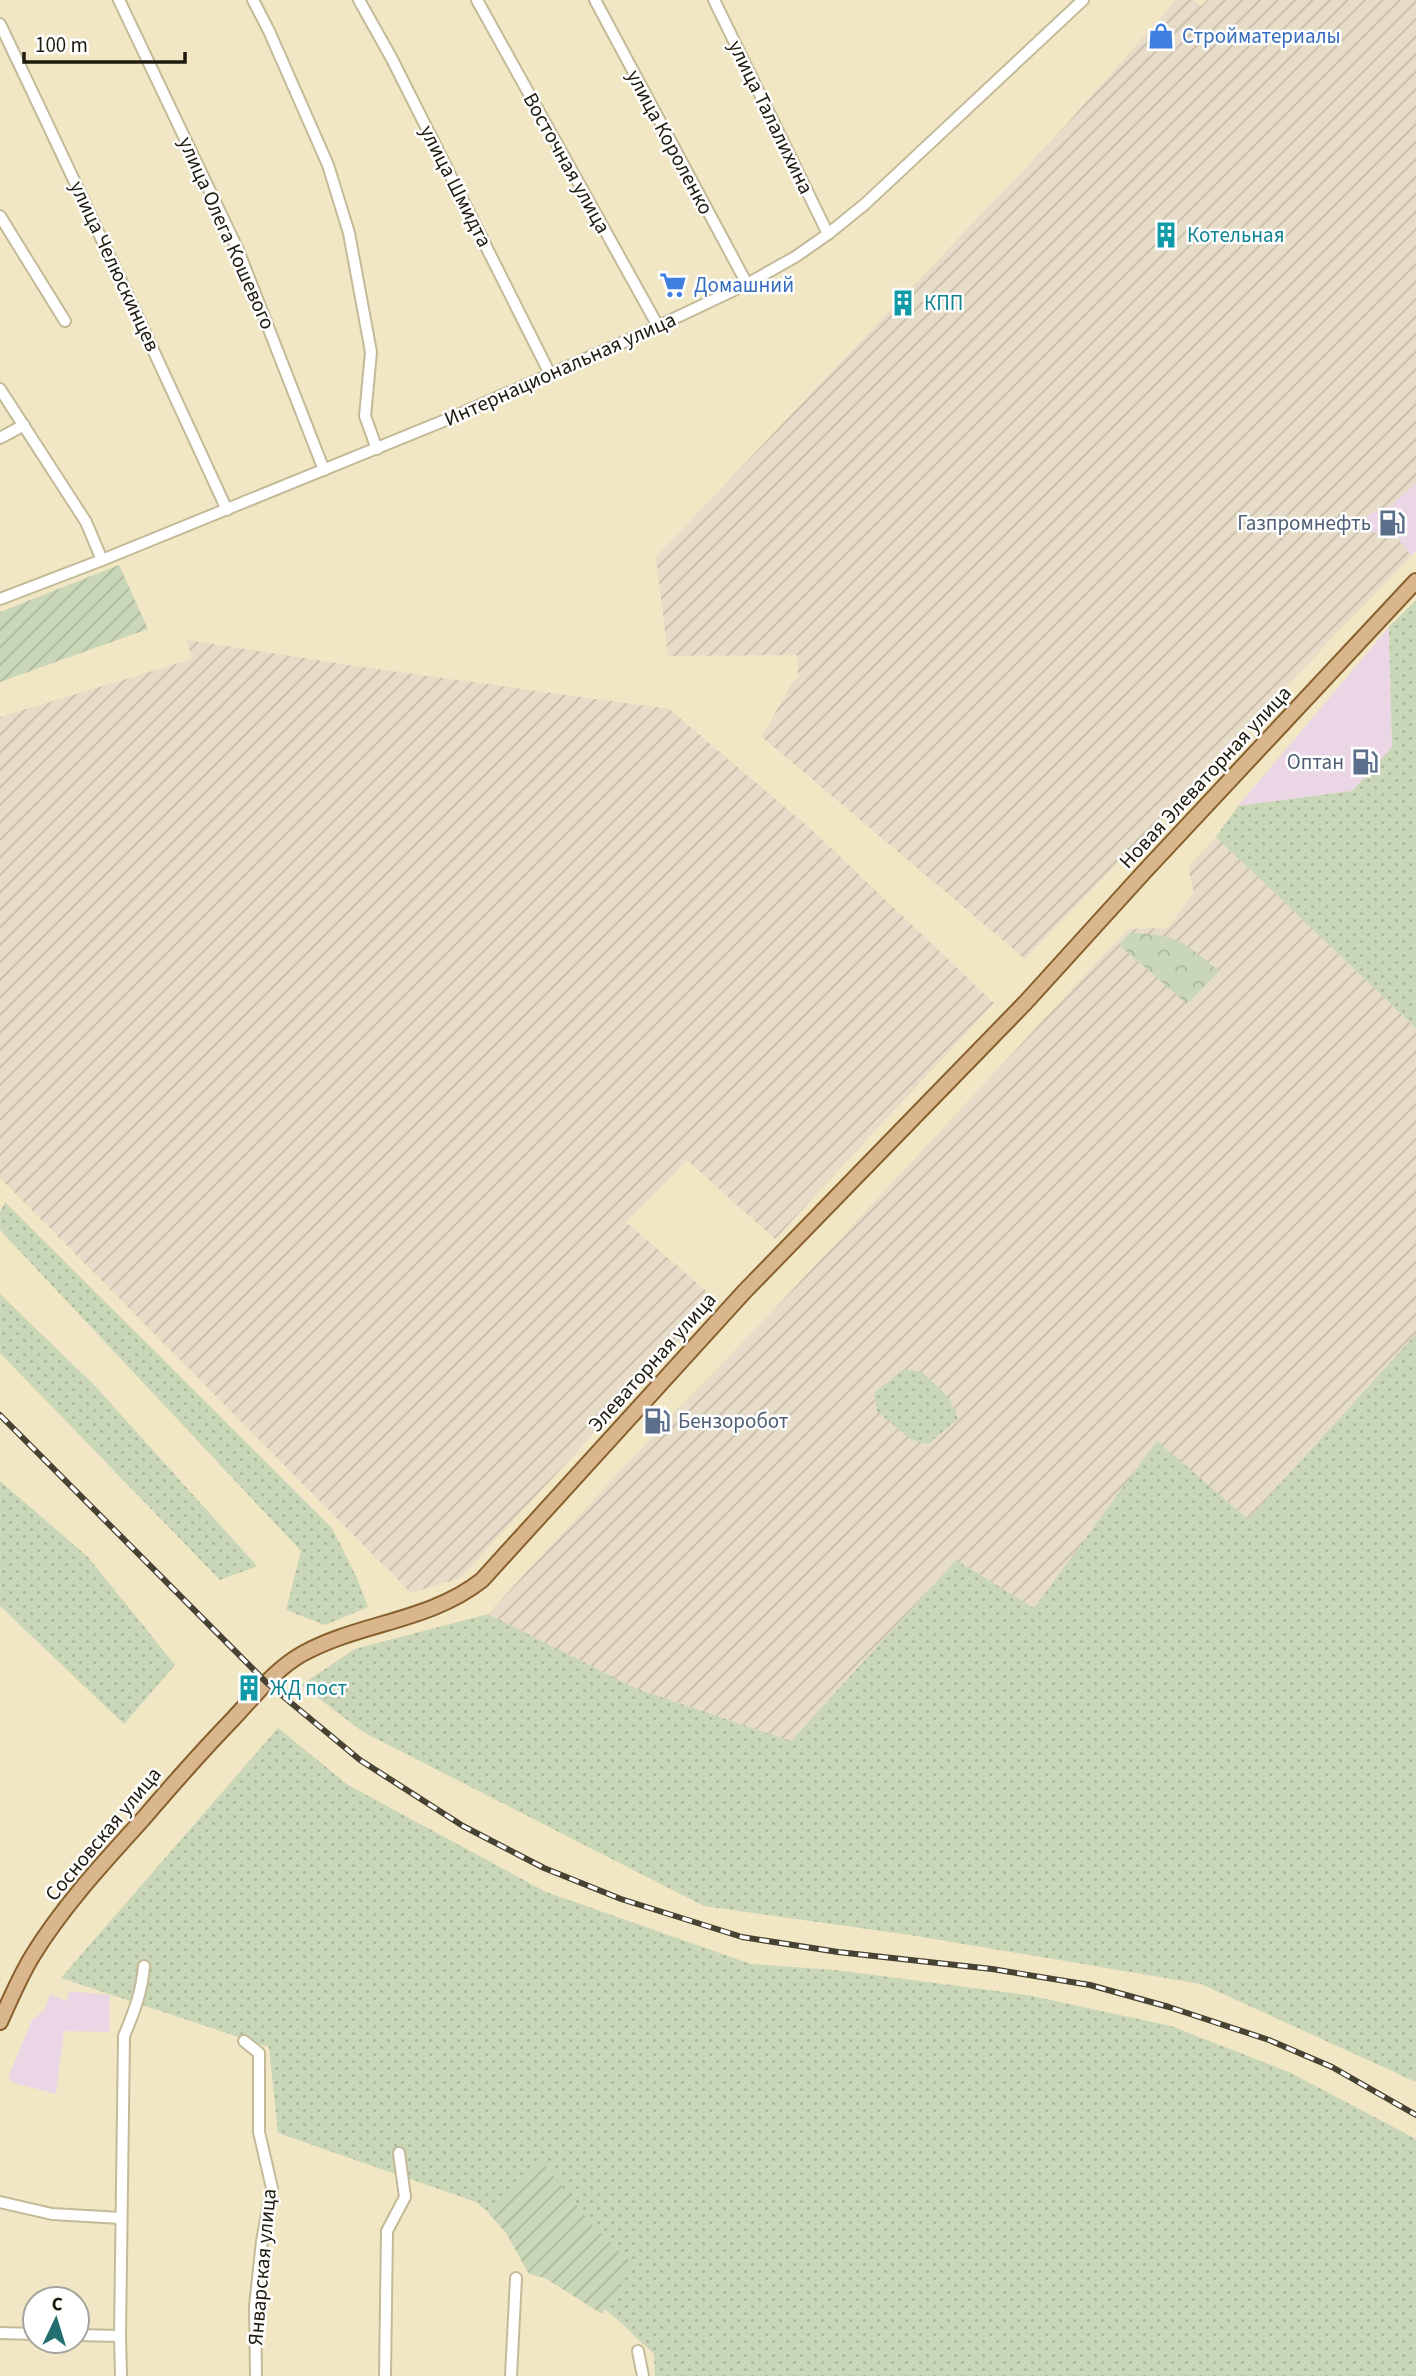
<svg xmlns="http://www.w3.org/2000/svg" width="1416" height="2376" font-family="'Source Sans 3',sans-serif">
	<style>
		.commercial { fill: #ebd6e5 }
		.industrial { fill: url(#industrial-furrows) }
		.grass { fill: url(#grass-dots) }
		.forest { fill: url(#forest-crowns) }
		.garden { fill: url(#garden-furrows) }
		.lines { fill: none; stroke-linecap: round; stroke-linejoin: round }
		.minor-casing { stroke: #c4ba98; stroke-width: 14 }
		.major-casing { stroke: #88602e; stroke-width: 18 }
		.minor { stroke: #fff; stroke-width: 10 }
		.major { stroke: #d9b68c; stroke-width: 14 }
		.rail-casing { stroke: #474231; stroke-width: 6 }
		.rail { stroke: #fff; stroke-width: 3.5; stroke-dasharray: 10; stroke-linecap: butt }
		.labels { text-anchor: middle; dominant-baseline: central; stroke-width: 5; stroke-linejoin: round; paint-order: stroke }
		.shop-label { font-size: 21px; fill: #366cbe; stroke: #fff; text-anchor: start }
		.street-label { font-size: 21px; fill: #1f1b0e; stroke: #fff }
		.culture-label { font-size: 21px; fill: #0d838f; stroke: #fff; text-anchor: start }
		.service-label { font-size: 21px; fill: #4e5e75; stroke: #fff; text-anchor: end }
	</style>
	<defs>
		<pattern id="industrial-furrows" width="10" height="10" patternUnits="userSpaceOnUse" patternTransform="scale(1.75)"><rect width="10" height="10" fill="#e7dcc7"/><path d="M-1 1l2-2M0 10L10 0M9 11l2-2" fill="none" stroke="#c6bcaa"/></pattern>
		<pattern id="grass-dots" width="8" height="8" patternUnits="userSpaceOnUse" patternTransform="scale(1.75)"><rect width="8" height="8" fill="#c9d6b7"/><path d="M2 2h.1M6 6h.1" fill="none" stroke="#acb79c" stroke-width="1.8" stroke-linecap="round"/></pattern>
		<pattern id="forest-crowns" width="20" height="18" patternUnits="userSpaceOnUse" patternTransform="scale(1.75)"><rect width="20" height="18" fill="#c9d6b7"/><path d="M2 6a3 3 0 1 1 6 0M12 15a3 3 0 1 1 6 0" fill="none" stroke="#acb79c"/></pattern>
		<pattern id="garden-furrows" width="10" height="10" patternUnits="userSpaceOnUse" patternTransform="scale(1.75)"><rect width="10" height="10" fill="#c9d6b7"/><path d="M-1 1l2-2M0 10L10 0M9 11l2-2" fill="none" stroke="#acb79c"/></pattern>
	</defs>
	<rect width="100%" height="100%" fill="#f1e7c4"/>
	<g class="commercial">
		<path d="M 1416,482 L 1416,551 L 1411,556 L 1393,532 L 1369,534 L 1367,515 L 1390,506 Z"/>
		<path d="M 1389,627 L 1392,747 L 1352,791 L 1238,806 Z"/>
		<path d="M 69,1991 L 110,1995 L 110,2032 L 64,2031 L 56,2094 L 14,2083 L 8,2078 L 32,2020 L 44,2010 L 50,1994 L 67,2001 Z"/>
	</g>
	<g class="industrial">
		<path d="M 1176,0 L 1194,0 L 1201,6 L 1207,0 L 1416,0 L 1416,482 L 1390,506 L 1367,515 L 1370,533 L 1393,532 L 1411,556 L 1025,959 L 762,737 L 791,684 L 798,677 L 797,655 L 668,656 L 656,557 L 1066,125 Z"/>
		<path d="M 187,640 L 362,667 L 669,709 L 812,830 L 994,1003 L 775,1239 L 687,1160 L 626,1222 L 717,1300 L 460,1578 L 411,1593 L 0,1178 L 0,717 L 192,659 Z"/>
		<path d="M 1216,837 L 1416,1028 L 1416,1334 L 1248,1519 L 1157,1442 L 1034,1608 L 956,1560 L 791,1741 L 637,1689 L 488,1614 L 671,1416 L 770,1314 L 1128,929 L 1168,928 L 1194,892 L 1188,867 Z"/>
	</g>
	<g class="grass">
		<path d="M 1416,600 L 1416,1028 L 1216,837 L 1238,806 L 1352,791 L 1392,747 L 1389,627 Z"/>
		<path d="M 5,1202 L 332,1528 L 357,1578 L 368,1607 L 325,1625 L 286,1610 L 301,1551 L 0,1230 L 0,1212 Z"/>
		<path d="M 0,1294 L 96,1387 L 257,1566 L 220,1580 L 0,1353 Z"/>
		<path d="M 1416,1334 L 1416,2082 L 1201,1984 L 910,1935 L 704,1906 L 363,1732 L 301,1685 L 355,1649 L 488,1614 L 637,1689 L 791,1741 L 956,1560 L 1034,1608 L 1157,1441 L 1248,1519 Z"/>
		<path d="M 904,1369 L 922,1372 L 950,1399 L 958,1419 L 928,1444 L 910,1439 L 877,1411 L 874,1393 Z"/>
		<path d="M 0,1481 L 88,1557 L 175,1665 L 124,1724 L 0,1606 Z"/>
		<path d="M 278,1728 L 348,1785 L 546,1892 L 751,1964 L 835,1970 L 1027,1995 L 1171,2026 L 1291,2073 L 1416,2139 L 1416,2376 L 655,2376 L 654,2354 L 619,2321 L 476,2202 L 278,2133 L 269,2047 L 61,1978 Z"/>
	</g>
	<path class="forest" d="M 1130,933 C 1177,934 1184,942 1219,971 L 1187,1004 L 1119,945 Z"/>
	<g class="garden">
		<path d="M 119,565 L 148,629 L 0,682 L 0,612 Z"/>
		<path d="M 539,2157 L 591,2224 L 633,2264 L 602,2314 L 545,2278 L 529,2274 L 506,2233 L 489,2214 Z"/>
	</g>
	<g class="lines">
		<g class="minor-casing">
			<g id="minor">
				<path d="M 119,0 L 238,250 L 324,470"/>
				<path d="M 253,0 L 269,31 L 328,165 L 349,233 L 371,352 L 365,416 L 377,449"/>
				<path d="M 359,0 L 392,59 L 550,374"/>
				<path d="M 477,0 L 658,326"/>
				<path d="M 595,0 L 747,284"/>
				<path d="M 714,0 L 828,234"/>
				<path d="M 0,24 C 77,185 152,347 227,510"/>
				<path d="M 0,216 L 65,321"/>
				<path d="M 0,389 L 86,522 L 102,560"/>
				<path d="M 0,438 L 24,425"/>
				<path d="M 0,599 L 102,560 L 453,417 L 633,338 L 747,284 L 795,257 L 828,234 L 865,204 L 1083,0"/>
				<path d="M 244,2041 L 259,2053 L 259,2132 L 272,2188 L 262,2241 L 255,2306 L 256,2376"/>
				<path d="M 0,2202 L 52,2214 L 121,2218"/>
				<path d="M 0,2333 L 35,2334"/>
				<path d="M 77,2335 L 120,2336"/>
				<path d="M 638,2351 L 643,2376"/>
				<path d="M 121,2376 L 120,2336 L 124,2036 C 134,2012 142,1992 144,1966"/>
				<path d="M 385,2376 L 387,2231 L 405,2197 L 399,2153"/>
				<path d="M 511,2376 L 516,2278"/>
			</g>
		</g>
		<g class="major-casing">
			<path id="major" d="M 0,2022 C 10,2000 20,1976 33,1955 C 63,1906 104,1862 143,1819 C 172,1785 201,1752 232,1720 C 254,1697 274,1670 302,1654 C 360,1622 429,1622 482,1580 L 744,1292 L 1026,1002 L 1145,871 L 1416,581"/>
		</g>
		<use href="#minor" class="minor"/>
		<use href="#major" class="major"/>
		<g class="rail-casing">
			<path id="rail" d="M 0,1415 L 267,1683 L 360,1760 L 463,1826 L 544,1868 L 621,1899 L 742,1937 L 838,1952 L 992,1969 L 1090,1985 L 1169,2007 L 1269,2040 L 1332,2067 L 1416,2115"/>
		</g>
		<use href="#rail" class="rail"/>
	</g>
	<defs>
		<g id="shop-bare" transform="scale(2.1)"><path d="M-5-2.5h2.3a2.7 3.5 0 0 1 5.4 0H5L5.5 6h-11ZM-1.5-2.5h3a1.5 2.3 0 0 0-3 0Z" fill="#3f7fe0" stroke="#fff" stroke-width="2.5" paint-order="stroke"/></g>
		<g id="building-bare" transform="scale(2.1)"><path d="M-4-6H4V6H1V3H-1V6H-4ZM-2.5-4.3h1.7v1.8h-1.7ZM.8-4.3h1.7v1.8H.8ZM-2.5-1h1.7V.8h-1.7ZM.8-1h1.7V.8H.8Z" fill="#0f9aa8" stroke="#fff" stroke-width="2.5" paint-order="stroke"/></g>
		<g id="supermarket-bare" transform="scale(2.1)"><path d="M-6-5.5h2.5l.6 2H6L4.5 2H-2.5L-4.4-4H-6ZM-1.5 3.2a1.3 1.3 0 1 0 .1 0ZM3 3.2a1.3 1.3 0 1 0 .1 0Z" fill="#3f7fe0" stroke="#fff" stroke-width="2.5" paint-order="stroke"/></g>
		<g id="fuel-bare" transform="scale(2.1)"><path d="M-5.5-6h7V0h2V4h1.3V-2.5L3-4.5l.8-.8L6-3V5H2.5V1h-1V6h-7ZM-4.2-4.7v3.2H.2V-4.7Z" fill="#5c6f8a" stroke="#fff" stroke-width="2.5" paint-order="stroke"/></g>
	</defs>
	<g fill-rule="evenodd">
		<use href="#shop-bare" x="1161" y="36"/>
		<use href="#building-bare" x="1166" y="235"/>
		<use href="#supermarket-bare" x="673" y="285"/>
		<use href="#building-bare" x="903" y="303"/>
		<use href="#fuel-bare" x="1392" y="523"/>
		<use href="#fuel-bare" x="1365" y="762"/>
		<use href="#fuel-bare" x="657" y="1421"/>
		<use href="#building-bare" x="249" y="1688"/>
	</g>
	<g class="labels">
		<g class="shop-label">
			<text x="1182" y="36">Стройматериалы</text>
			<text x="694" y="285">Домашний</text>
		</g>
		<g class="street-label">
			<text transform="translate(771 117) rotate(64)">улица Талалихина</text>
			<text transform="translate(670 142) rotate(62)">улица Короленко</text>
			<text transform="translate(567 163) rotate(61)">Восточная улица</text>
			<text transform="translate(456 186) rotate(63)">улица Шмидта</text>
			<text transform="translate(227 233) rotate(66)">улица Олега Кошевого</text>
			<text transform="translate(115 266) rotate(65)">улица Челюскинцев</text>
			<text transform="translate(560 369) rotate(-24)">Интернациональная улица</text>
			<text transform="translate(1205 777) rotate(-47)">Новая Элеваторная улица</text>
			<text transform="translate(652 1362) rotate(-48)">Элеваторная улица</text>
			<text transform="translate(103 1834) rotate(-50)">Сосновская улица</text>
			<text transform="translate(262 2267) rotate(-85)">Январская улица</text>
		</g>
		<g class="culture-label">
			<text x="1187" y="235">Котельная</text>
			<text x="924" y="303">КПП</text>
			<text x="270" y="1688">ЖД пост</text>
		</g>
		<g class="service-label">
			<text x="1371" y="523">Газпромнефть</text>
			<text x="1344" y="762">Оптан</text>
			<text x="678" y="1421" text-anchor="start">Бензоробот</text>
		</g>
	</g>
	<g transform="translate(56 2320) rotate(4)"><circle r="33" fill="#ffffff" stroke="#a5a49f" stroke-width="2"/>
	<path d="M0-5L12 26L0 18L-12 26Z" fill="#236f6f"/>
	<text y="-10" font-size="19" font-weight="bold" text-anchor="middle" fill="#1f1b0e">С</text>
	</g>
	<path d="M24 52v10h161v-10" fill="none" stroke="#1f1b0e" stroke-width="3.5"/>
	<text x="35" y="52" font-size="21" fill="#1f1b0e" stroke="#ffffff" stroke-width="5" paint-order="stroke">100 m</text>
</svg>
